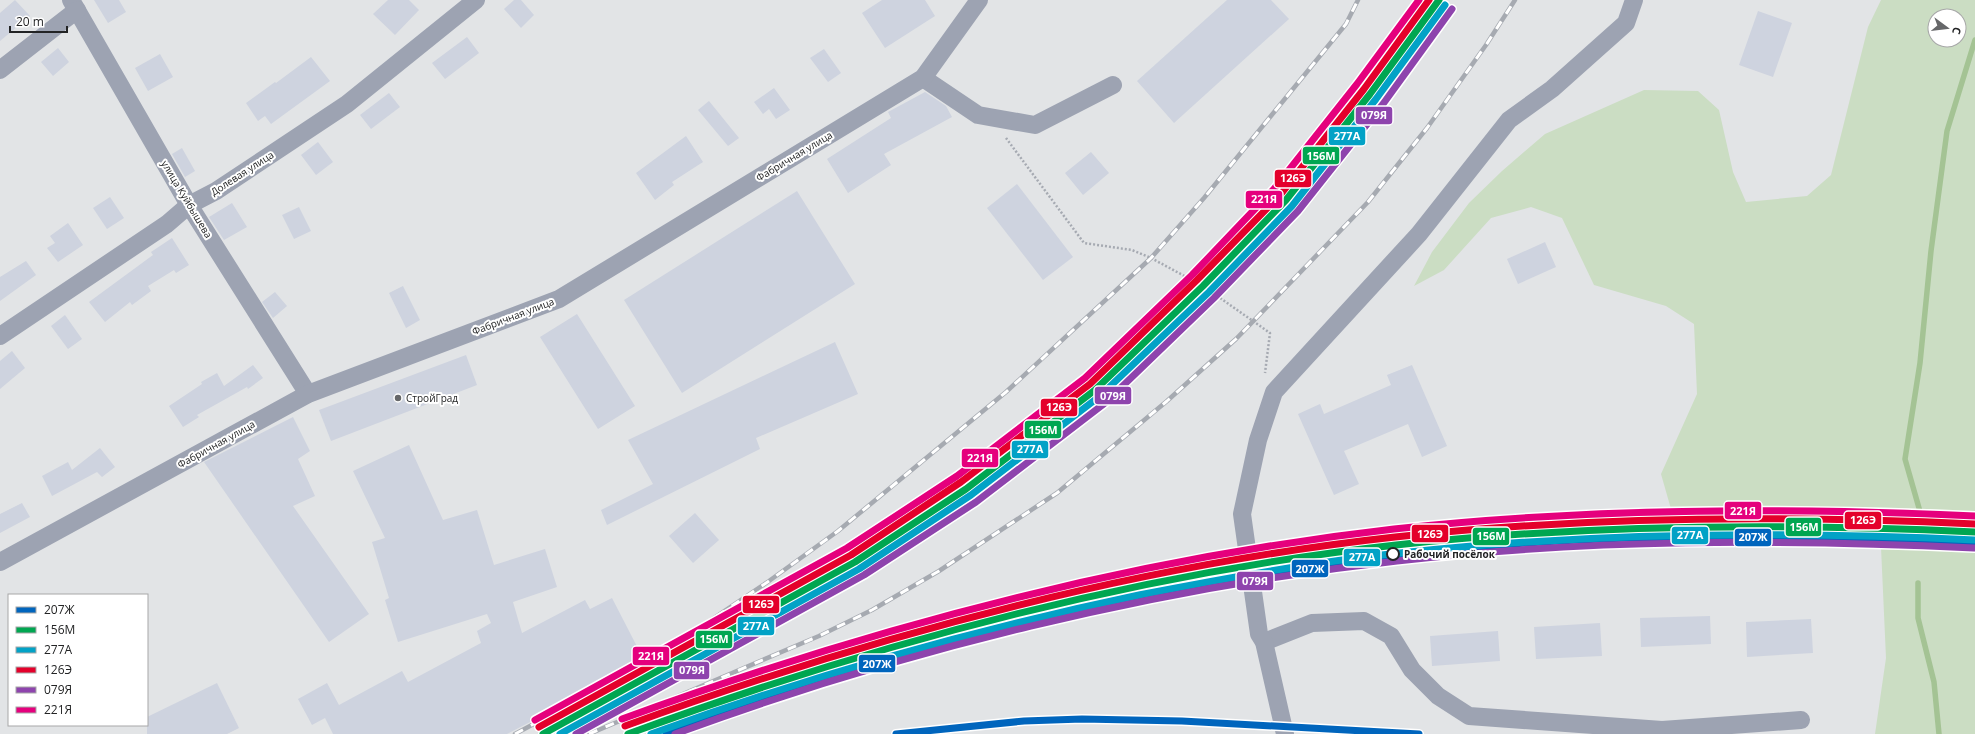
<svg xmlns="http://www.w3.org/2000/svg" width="1975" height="734" font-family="'Open Sans',sans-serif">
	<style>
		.green { fill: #cbddc3; fill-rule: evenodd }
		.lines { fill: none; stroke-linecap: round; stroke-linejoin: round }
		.stream { stroke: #a4c394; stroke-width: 5.5 }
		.building { fill: #ced3df }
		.path { stroke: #a6aab2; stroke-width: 2.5; stroke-dasharray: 2 2; stroke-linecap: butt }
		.minor { stroke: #9da3b2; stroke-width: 18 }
		.rail-casing { stroke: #a6aab1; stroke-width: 4.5 }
		.rail { stroke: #fff; stroke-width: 3; stroke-dasharray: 9; stroke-linecap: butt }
		.rail-1-casing { stroke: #fff; stroke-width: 10 }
		.rail-2-casing { stroke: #fff; stroke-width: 10 }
		.rail-3-casing { stroke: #fff; stroke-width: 10 }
		.rail-4-casing { stroke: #fff; stroke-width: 10 }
		.rail-5-casing { stroke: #fff; stroke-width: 10 }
		.rail-6-casing { stroke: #fff; stroke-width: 10 }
		.rail-1 { stroke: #0065bd; stroke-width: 7 }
		.rail-2 { stroke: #00a651; stroke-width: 7 }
		.rail-3 { stroke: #02a2c6; stroke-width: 7 }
		.rail-4 { stroke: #e4002b; stroke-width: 7 }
		.rail-5 { stroke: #8e44ad; stroke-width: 7 }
		.rail-6 { stroke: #e5007d; stroke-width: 7 }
		.poi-dot { fill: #666769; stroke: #fff; stroke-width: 1.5 }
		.stop-dot { fill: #fff; stroke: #232425; stroke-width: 2 }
		.labels { text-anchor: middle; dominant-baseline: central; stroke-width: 4; stroke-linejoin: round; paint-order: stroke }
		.street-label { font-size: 10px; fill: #232425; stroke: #fff }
		.poi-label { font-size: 10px; fill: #232425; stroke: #fff; text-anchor: start }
		.stop-label { font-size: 10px; font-weight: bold; fill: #232425; stroke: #fff; text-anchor: start }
		.line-badge { stroke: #fff; stroke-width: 1.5 }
		.badge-label { font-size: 11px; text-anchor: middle; font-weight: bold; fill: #fff }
	</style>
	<rect width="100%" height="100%" fill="#e2e4e6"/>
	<path class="green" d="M 1881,0 L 1975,0 L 1975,734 L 1875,734 L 1886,658 L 1880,525 L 1749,516 L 1673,516 L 1661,474 L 1697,394 L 1694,324 L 1666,306 L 1594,285 L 1562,218 L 1531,207 L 1491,218 L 1444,270 L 1414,286 L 1432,252 L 1469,203 L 1502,171 L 1545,134 L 1644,90 L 1698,91 L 1719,110 L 1733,172 L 1746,202 L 1807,196 L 1831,175 L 1868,27 ZM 1935,16 L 1959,16 L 1959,40 L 1935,40 Z"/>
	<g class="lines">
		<g class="stream">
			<path d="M 1921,515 L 1905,459 L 1920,363 L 1931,251 L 1947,131 L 1975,40"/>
			<path d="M 1918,583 L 1918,618 L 1934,682 L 1939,734"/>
		</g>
	</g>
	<g class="building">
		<path d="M 15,0 L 30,16 L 0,41 L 0,13 Z"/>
		<path d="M 94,0 L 119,0 L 126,12 L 108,23 Z"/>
		<path d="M 388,0 L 409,0 L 419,10 L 395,35 L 373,14 Z"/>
		<path d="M 514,0 L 521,0 L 534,15 L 521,28 L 504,9 Z"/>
		<path d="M 882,0 L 925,0 L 935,16 L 885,48 L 862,13 Z"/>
		<path d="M 1227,0 L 1271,0 L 1289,19 L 1174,123 L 1137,81 Z"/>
		<path d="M 1758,11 L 1792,23 L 1773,77 L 1739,65 Z"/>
		<path d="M 467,37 L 479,53 L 445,79 L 432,63 Z"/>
		<path d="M 58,48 L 69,62 L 53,76 L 41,62 Z"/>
		<path d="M 824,49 L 841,73 L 828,82 L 810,58 Z"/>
		<path d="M 160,54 L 173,77 L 148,91 L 135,68 Z"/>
		<path d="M 311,57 L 330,81 L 271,124 L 265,116 L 258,121 L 246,103 L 275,82 L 276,83 Z"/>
		<path d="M 774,88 L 790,110 L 776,119 L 769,109 L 763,114 L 754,102 Z"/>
		<path d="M 925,92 L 946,106 L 952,117 L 884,154 L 891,165 L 848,193 L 827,159 L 891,118 L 888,112 Z"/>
		<path d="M 389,93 L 400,107 L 371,129 L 360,115 Z"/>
		<path d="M 709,101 L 739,138 L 728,146 L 698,110 Z"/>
		<path d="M 686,136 L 703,162 L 672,182 L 674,185 L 655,200 L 636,173 Z"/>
		<path d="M 318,142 L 333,162 L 316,175 L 301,155 Z"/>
		<path d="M 182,148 L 195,171 L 185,177 L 172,154 Z"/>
		<path d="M 1091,152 L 1109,173 L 1083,195 L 1065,173 Z"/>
		<path d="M 1017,184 L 1073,257 L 1043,280 L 987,208 Z"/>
		<path d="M 797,191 L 855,284 L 682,393 L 624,300 Z"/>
		<path d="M 110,197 L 124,218 L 107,229 L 93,208 Z"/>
		<path d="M 232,203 L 247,227 L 224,240 L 209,217 Z"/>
		<path d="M 299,207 L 311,231 L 294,239 L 282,215 Z"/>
		<path d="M 68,223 L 83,245 L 58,262 L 47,248 L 55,243 L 50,236 Z"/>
		<path d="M 172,238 L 189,265 L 176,273 L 174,270 L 148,286 L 151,291 L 132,305 L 130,302 L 105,322 L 89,302 L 153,255 L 151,252 Z"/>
		<path d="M 1545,242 L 1556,267 L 1518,284 L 1507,259 Z"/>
		<path d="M 26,261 L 36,275 L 0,301 L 0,277 Z"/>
		<path d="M 403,286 L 420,320 L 406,328 L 389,293 Z"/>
		<path d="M 275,292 L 287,306 L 273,318 L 262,302 Z"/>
		<path d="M 577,314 L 635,406 L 598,429 L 540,337 Z"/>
		<path d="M 65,315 L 82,339 L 68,349 L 51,326 Z"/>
		<path d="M 835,342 L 858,394 L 756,438 L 760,449 L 607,525 L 601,510 L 653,484 L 628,440 Z"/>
		<path d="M 12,351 L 25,368 L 0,389 L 0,361 Z"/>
		<path d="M 466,355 L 477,385 L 331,441 L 319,410 Z"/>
		<path d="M 253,365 L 263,378 L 248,389 L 247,387 L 197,415 L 199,417 L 183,427 L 169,406 L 202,384 L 201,382 L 217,373 L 224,386 Z"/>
		<path d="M 1412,365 L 1447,446 L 1422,457 L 1408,424 L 1344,451 L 1359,484 L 1334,495 L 1298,414 L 1320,404 L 1324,414 L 1391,385 L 1387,375 Z"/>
		<path d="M 293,417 L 310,451 L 298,459 L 315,496 L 293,506 L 369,614 L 329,642 L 204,462 Z"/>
		<path d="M 409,445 L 443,520 L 477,510 L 494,565 L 545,549 L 557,587 L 513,602 L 522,633 L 585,600 L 590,609 L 612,598 L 645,662 L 507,734 L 333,734 L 325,718 L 312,725 L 298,699 L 327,683 L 339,705 L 402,671 L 408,682 L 481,643 L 477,631 L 491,623 L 487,614 L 398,642 L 385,600 L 389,598 L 372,542 L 385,538 L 353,471 Z"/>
		<path d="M 100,448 L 115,467 L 102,477 L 97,472 L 52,496 L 42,476 L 68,462 L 72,470 Z"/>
		<path d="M 22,503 L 30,517 L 0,533 L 0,514 Z"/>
		<path d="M 695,513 L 719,540 L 693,563 L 669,536 Z"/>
		<path d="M 1710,616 L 1711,644 L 1641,647 L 1640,618 Z"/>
		<path d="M 1811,619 L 1813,653 L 1747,657 L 1746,622 Z"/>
		<path d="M 1600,623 L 1602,656 L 1536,659 L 1534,627 Z"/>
		<path d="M 1498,631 L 1500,661 L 1432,666 L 1430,636 Z"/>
		<path d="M 217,683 L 239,728 L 227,734 L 147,734 L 147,717 Z"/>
	</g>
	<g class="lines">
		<path class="path" d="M 1006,138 L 1084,243 L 1132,250 L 1151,258 L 1203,286 L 1270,333 L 1265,373"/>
		<g class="minor">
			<path d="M 71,0 L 189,205 L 308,394"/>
			<path d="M 0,70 L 77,10"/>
			<path d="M 923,78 L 978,115 L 1035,125 L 1113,85"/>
			<path d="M 0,336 L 167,224 L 189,205 L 216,191 L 347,104 L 476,0"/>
			<path d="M 0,562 L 308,394 L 559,299 L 923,78 L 979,0"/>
			<path d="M 1264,642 L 1312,623 L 1364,621 L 1391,636 L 1412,670 L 1438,696 L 1469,716 L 1662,730 L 1801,720"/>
			<path d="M 1285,734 L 1264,642 L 1259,634 L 1242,514 L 1258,440 L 1274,392 L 1419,234 L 1509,120 L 1552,89 L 1626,23 L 1634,0"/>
		</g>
		<g class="rail-casing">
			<g id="rail">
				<path d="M 515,734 L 644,665 L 769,581 L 838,531 L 1006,392 L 1151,258 L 1204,198 L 1346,24 L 1358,0"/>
				<path d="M 589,734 L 819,636 L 872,610 L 939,571 L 1057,493 L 1167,401 L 1236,339 L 1368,202 L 1427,128 L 1486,45 L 1515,0"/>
			</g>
		</g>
		<use href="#rail" class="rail"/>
		<g class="rail-1-casing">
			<g id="rail-1">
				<path d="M 666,734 C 775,695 886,658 998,630 C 1070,612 1143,599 1215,585 C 1309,568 1404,553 1500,545 C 1658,532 1817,537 1975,545"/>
				<path d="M 896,734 L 1024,721 L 1082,719 L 1182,721 L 1419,734"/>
			</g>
		</g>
		<g class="rail-2-casing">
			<g id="rail-2">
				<path d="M 543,734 L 855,562 L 966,489 L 1095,390 L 1203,286 L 1286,200 L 1370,94 L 1439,0"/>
				<path d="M 628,734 C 876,643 1134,574 1396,545 C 1589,524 1782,523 1975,532"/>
			</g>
		</g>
		<g class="rail-3-casing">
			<g id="rail-3">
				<path d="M 560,734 L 859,569 L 971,495 L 1100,396 L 1209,292 L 1292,206 L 1376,99 L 1445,5"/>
				<path d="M 651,734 C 810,676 973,630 1139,595 C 1225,578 1312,562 1400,553 C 1591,532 1783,531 1975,540"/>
			</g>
		</g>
		<g class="rail-4-casing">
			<g id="rail-4">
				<path d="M 625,726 C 873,636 1132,566 1395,537 C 1588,516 1782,515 1975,524"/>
				<path d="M 539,727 L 851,555 L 961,482 L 1090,384 L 1197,280 L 1280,195 L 1364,89 L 1429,0"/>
			</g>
		</g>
		<g class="rail-5-casing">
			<g id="rail-5">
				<path d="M 576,734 L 864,575 L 976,502 L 1105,403 L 1214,298 L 1298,211 L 1383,104 L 1452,9"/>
				<path d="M 675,734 C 903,650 1155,588 1397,561 C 1589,539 1782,539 1974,548"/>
			</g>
		</g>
		<g class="rail-6-casing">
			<g id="rail-6">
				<path d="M 622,719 C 871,628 1130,559 1394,529 C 1587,508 1781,507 1975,516"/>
				<path d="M 535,720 L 847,548 L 957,476 L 1085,378 L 1192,275 L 1274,189 L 1357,84 L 1419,0"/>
			</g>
		</g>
		<use href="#rail-1" class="rail-1"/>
		<use href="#rail-2" class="rail-2"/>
		<use href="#rail-3" class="rail-3"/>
		<use href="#rail-4" class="rail-4"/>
		<use href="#rail-5" class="rail-5"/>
		<use href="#rail-6" class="rail-6"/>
	</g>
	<circle class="poi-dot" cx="398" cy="398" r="4"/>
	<circle class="stop-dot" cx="1393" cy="554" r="6"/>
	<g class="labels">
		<g class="street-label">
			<text transform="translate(794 156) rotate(-31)">Фабричная улица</text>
			<text transform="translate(242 173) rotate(-33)">Долевая улица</text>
			<text transform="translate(187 199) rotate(59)">улица Куйбышева</text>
			<text transform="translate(513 316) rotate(-21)">Фабричная улица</text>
			<text transform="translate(216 444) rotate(-29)">Фабричная улица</text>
		</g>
		<g class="poi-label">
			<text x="406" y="398">СтройГрад</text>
		</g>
		<g class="stop-label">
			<text x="1404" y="554">Рабочий посёлок</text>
		</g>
	</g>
	<g class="line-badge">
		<rect x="1355" y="106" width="38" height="19" rx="4" fill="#8e44ad"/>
		<rect x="1328" y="126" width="38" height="20" rx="4" fill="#02a2c6"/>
		<rect x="1302" y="146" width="38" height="19" rx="4" fill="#00a651"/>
		<rect x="1274" y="169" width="38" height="19" rx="4" fill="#e4002b"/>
		<rect x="1245" y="190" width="38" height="19" rx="4" fill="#e5007d"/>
		<rect x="1094" y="386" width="38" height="19" rx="4" fill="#8e44ad"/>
		<rect x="1040" y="398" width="38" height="19" rx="4" fill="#e4002b"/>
		<rect x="1024" y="420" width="38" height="19" rx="4" fill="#00a651"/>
		<rect x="1011" y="440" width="38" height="19" rx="4" fill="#02a2c6"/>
		<rect x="961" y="448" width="38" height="20" rx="4" fill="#e5007d"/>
		<rect x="1724" y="501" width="38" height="19" rx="4" fill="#e5007d"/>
		<rect x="1844" y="511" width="38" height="19" rx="4" fill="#e4002b"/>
		<rect x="1785" y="517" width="37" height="20" rx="4" fill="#00a651"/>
		<rect x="1411" y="524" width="38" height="19" rx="4" fill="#e4002b"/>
		<rect x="1671" y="526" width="38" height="19" rx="4" fill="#02a2c6"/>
		<rect x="1472" y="527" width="38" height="19" rx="4" fill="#00a651"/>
		<rect x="1734" y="528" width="38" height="19" rx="4" fill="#0065bd"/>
		<rect x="1343" y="548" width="38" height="19" rx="4" fill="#02a2c6"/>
		<rect x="1291" y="559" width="38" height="19" rx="4" fill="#0065bd"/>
		<rect x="1236" y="571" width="38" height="20" rx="4" fill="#8e44ad"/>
		<rect x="742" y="595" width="38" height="19" rx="4" fill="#e4002b"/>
		<rect x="737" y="616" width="38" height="20" rx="4" fill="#02a2c6"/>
		<rect x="695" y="630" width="38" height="19" rx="4" fill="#00a651"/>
		<rect x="632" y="646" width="38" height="20" rx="4" fill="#e5007d"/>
		<rect x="858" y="654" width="38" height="19" rx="4" fill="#0065bd"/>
		<rect x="673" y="661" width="37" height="19" rx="4" fill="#8e44ad"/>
	</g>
	<g class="badge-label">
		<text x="1374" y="119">079Я</text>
		<text x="1347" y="140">277А</text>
		<text x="1321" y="160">156М</text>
		<text x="1293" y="182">126Э</text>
		<text x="1264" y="203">221Я</text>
		<text x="1113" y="400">079Я</text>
		<text x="1059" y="411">126Э</text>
		<text x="1043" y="434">156М</text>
		<text x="1030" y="453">277А</text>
		<text x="980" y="462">221Я</text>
		<text x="1743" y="515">221Я</text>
		<text x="1863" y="524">126Э</text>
		<text x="1804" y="531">156М</text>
		<text x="1430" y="538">126Э</text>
		<text x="1690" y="539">277А</text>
		<text x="1491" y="540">156М</text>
		<text x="1753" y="541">207Ж</text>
		<text x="1362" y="561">277А</text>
		<text x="1310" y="573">207Ж</text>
		<text x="1255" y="585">079Я</text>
		<text x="761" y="608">126Э</text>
		<text x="756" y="630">277А</text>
		<text x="714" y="643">156М</text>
		<text x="651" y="660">221Я</text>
		<text x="877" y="668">207Ж</text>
		<text x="692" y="674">079Я</text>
	</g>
	<rect x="8" y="594" width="140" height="132" fill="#ffffff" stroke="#a7a7a8"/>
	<rect x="16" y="607" width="20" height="6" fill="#0065bd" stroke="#a7a7a8"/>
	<text x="44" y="614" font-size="12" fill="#232425">207Ж</text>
	<rect x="16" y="627" width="20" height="6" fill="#00a651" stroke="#a7a7a8"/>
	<text x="44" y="634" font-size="12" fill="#232425">156М</text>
	<rect x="16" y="647" width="20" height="6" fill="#02a2c6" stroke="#a7a7a8"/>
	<text x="44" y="654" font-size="12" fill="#232425">277А</text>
	<rect x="16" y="667" width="20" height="6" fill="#e4002b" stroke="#a7a7a8"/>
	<text x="44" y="674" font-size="12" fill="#232425">126Э</text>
	<rect x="16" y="687" width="20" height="6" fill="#8e44ad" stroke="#a7a7a8"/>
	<text x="44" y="694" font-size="12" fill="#232425">079Я</text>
	<rect x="16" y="707" width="20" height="6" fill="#e5007d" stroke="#a7a7a8"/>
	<text x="44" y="714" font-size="12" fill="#232425">221Я</text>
	<g transform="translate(1947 28) rotate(105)"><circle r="19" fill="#ffffff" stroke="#a7a7a8"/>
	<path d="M0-3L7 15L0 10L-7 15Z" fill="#666769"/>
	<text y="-6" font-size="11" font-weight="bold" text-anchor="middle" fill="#232425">С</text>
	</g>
	<path d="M10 26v6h57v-6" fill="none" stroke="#232425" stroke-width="2"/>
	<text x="16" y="26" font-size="12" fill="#232425" stroke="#ffffff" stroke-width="3" paint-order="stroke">20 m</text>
</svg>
